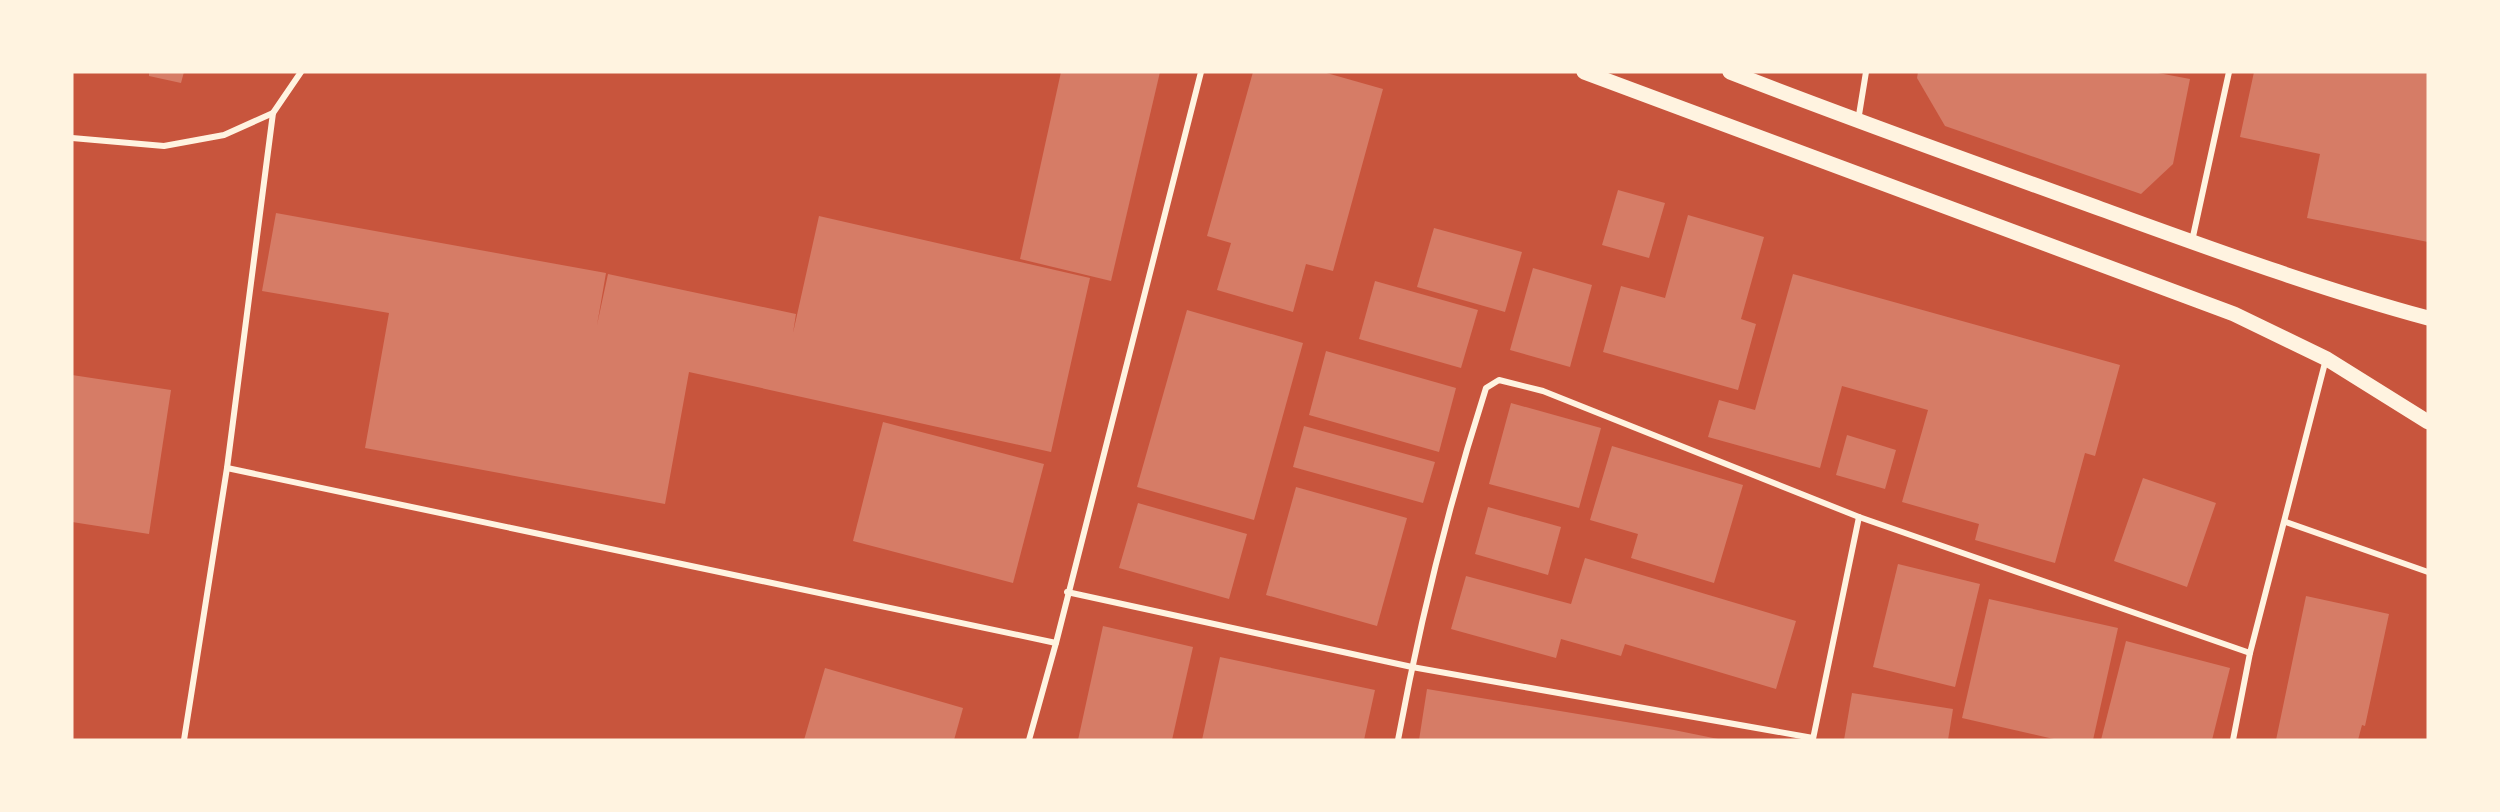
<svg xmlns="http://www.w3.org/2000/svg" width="2500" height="812" font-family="'DM Sans',sans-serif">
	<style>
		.building { fill: #d67c66 }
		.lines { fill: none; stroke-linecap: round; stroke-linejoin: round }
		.minor { stroke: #fff3e0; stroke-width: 6 }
		.primary { stroke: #fff3e0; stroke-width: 15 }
	</style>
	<rect width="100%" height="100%" fill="#c8553d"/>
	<g class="building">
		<path d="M 149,72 L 184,72 L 181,83 L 149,76 Z"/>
		<path d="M 1061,72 L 1160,72 L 1111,281 L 1020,259 Z"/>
		<path d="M 1253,72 L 1323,72 L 1383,89 L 1333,271 L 1306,264 L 1293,312 L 1217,290 L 1231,243 L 1207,236 Z"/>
		<path d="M 1918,72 L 2153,72 L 2190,79 L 2173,164 L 2141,194 L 1945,126 L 1917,78 Z"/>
		<path d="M 2254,72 L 2428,72 L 2428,242 L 2307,218 L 2320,154 L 2240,137 Z"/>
		<path d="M 1618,190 L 1665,203 L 1649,258 L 1602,245 Z"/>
		<path d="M 276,213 L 606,273 L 597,325 L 608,274 L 796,314 L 793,333 L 819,216 L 1090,278 L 1051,452 L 689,372 L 665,504 L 365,448 L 389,313 L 262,291 Z"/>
		<path d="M 1688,215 L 1764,237 L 1741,319 L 1756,324 L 1738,390 L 1603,352 L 1621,286 L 1665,298 Z"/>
		<path d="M 1434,228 L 1522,252 L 1505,312 L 1417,287 Z"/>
		<path d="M 1533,268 L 1592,285 L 1570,367 L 1510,350 Z"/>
		<path d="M 1793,274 L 2120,365 L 2095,456 L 2085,453 L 2055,563 L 1975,540 L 1979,524 L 1902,502 L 1928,410 L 1842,386 L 1820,468 L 1708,437 L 1719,400 L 1755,410 Z"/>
		<path d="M 1375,281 L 1478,310 L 1461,368 L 1359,339 Z"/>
		<path d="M 1187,310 L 1303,343 L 1254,520 L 1137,487 Z"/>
		<path d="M 1326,351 L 1456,388 L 1439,452 L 1309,415 Z"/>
		<path d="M 72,375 L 171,390 L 149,534 L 72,522 Z"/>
		<path d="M 1511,403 L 1601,428 L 1579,508 L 1489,484 Z"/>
		<path d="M 883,422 L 1044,464 L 1013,583 L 853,541 Z"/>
		<path d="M 1304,426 L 1435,462 L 1423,503 L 1293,467 Z"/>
		<path d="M 1847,435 L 1896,450 L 1885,489 L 1836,475 Z"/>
		<path d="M 1612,446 L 1743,485 L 1714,583 L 1631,558 L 1638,534 L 1590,520 Z"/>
		<path d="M 2143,478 L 2216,503 L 2187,587 L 2114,561 Z"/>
		<path d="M 1296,487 L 1407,518 L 1377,626 L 1266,595 Z"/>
		<path d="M 1138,503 L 1247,534 L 1229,599 L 1119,568 Z"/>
		<path d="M 1488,507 L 1561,527 L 1548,575 L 1475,554 Z"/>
		<path d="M 1585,558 L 1796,621 L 1776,689 L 1625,644 L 1621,656 L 1561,639 L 1556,658 L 1451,629 L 1466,576 L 1571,604 Z"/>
		<path d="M 1898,564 L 1980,584 L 1955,687 L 1873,667 Z"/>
		<path d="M 2306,596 L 2389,614 L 2365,726 L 2362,725 L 2358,740 L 2276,740 Z"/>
		<path d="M 1989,599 L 2118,628 L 2093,740 L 2058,740 L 1962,718 Z"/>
		<path d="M 1103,626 L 1193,647 L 1172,740 L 1078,740 Z"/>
		<path d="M 2126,641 L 2230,668 L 2212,740 L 2101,740 Z"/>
		<path d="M 1220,657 L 1375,690 L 1364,740 L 1202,740 Z"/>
		<path d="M 825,668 L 963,708 L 954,740 L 804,740 Z"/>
		<path d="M 1427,689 L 1674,730 L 1723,740 L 1419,740 Z"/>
		<path d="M 1852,693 L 1953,709 L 1948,740 L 1844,740 Z"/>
	</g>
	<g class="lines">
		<g class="minor">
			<path d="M 1858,121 L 1866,72"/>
			<path d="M 72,138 L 164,146 L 224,135 L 273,113"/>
			<path d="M 2192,241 L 2229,72"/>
			<path d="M 227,468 L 1056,643"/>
			<path d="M 2286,522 L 2428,572"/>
			<path d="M 1067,592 L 1412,667 L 1813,738"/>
			<path d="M 1813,739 L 1859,517"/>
			<path d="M 184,740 L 227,468 L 273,113 L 301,72"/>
			<path d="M 1029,740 L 1056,643 L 1201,72"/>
			<path d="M 1398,740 C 1420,621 1449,503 1486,388 L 1499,380 L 1543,391 L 1859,517 L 2250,653"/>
			<path d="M 2233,740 L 2250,653 L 2326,359"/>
		</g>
		<g class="primary">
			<path d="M 1584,72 L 2234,314 L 2327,359 L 2428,422"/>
			<path d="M 1730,72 C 1853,120 1977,164 2101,209 C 2209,248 2317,288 2428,318"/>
		</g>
	</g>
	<rect width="2500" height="812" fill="none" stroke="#fff3e0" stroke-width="147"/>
</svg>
